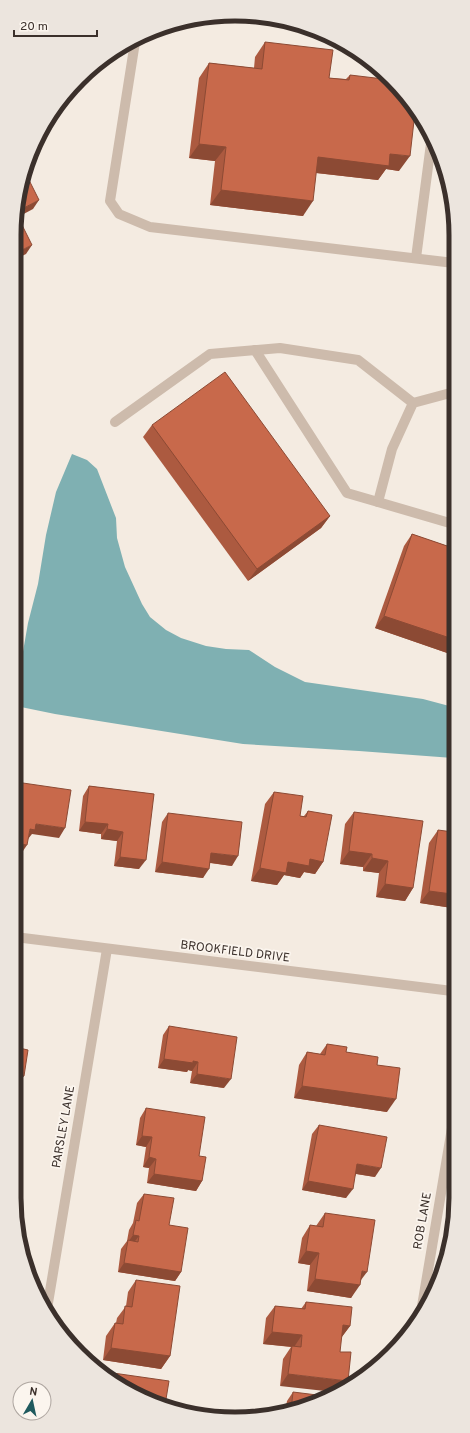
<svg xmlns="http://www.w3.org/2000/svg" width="470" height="1433" font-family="Overpass,sans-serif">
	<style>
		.water { fill: #7fb0b2 }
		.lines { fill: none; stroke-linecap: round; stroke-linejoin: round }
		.minor { stroke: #cdbbac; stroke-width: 10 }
		.wall { fill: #ac5a40 }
		.shaded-wall { fill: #8c4a34 }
		.building { fill: #c8694b; stroke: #8c4a34 }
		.labels { text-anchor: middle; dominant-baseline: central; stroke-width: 3.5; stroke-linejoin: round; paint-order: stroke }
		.street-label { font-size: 12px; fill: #3b302b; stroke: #fbf5ee }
		.rim { fill: none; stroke: #3b302b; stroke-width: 5 }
	</style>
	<rect width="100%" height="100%" fill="#f4ebe1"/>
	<path class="water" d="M 72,454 L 87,460 L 97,469 L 116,518 L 117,538 L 125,567 L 142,604 L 150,617 L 166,630 L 181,638 L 206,646 L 226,649 L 249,650 L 275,667 L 305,682 L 423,699 L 453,707 L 453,758 L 359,751 L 243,744 L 55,714 L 16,706 L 16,670 L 21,663 L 28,623 L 38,584 L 46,535 L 56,492 Z"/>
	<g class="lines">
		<g class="minor">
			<path d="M 135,42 L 110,201 L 119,214 L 150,227 L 454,263"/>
			<path d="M 43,131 L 49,123 L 55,108"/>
			<path d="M 416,258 L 432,136"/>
			<path d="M 255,350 L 347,493 L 378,502"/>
			<path d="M 115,422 L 210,354 L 280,348 L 358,360 L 413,403"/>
			<path d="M 453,524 L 378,502 L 392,449 L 413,403 L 454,392"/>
			<path d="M 15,937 L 452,991"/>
			<path d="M 47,1309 L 107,949"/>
			<path d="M 420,1318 L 452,1128"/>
		</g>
	</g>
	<g class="wall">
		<path d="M 265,42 L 329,78 L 346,79 L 350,75 L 397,89 L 399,171 L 386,169 L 378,180 L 316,173 L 303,216 L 210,205 L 215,161 L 189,158 L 199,78 L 209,63 L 254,68 L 255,57 Z"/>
		<path d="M 152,425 L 330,516 L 321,528 L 248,581 L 143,437 Z"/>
		<path d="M 412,534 L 453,548 L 453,655 L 375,628 L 404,546 Z"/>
		<path d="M 89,786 L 154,794 L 139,869 L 114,866 L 117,841 L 101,839 L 101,834 L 79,831 L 83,796 Z"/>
		<path d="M 274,792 L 300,816 L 304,816 L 308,811 L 323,862 L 315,874 L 304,872 L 300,878 L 284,875 L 277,885 L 251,881 L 265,804 Z"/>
		<path d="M 354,812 L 413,888 L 405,901 L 376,897 L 379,873 L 363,871 L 363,867 L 340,864 L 345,824 Z"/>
		<path d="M 168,813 L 232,866 L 210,863 L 203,878 L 155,872 L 162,822 Z"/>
		<path d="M 438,830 L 452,908 L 420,903 L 429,843 Z"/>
		<path d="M 169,1026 L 224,1088 L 190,1083 L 192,1071 L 188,1070 L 187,1072 L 158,1068 L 163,1035 Z"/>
		<path d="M 327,1044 L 346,1052 L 377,1065 L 387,1112 L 294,1098 L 299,1065 L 307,1052 L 320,1054 Z"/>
		<path d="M 146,1108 L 199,1156 L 202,1181 L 196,1191 L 147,1183 L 149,1168 L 143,1167 L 146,1147 L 136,1145 L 140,1118 Z"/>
		<path d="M 319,1125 L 375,1177 L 356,1174 L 346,1198 L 302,1190 L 312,1134 Z"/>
		<path d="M 144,1194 L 169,1225 L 181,1272 L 175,1281 L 118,1272 L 121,1249 L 127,1241 L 129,1230 L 133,1223 L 137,1203 Z"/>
		<path d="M 325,1213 L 360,1282 L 351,1298 L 307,1291 L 310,1265 L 298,1263 L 302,1238 L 310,1225 L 316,1226 Z"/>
		<path d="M 136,1280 L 170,1356 L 161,1369 L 103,1360 L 106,1336 L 115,1323 L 116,1323 L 117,1318 L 126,1306 L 128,1292 Z"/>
		<path d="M 306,1302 L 350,1326 L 341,1338 L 280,1386 L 283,1359 L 291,1347 L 263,1344 L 266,1318 L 275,1306 L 301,1309 Z"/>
		<path d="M 293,1392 L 292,1412 L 285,1412 L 287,1401 Z"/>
	</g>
	<g class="shaded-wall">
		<path d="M 199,144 L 226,147 L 215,161 L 189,158 Z"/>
		<path d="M 390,154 L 410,156 L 399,171 L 386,169 L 378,180 L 308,172 L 318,157 Z"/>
		<path d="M 221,190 L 313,201 L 303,216 L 210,205 Z"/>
		<path d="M 39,200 L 33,209 L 18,217 L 18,211 Z"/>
		<path d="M 32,245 L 26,254 L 18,258 L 18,252 Z"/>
		<path d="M 330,516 L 321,528 L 248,581 L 257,569 Z"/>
		<path d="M 384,616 L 453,639 L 453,655 L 375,628 Z"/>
		<path d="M 85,822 L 108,824 L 101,834 L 79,831 Z"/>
		<path d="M 36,824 L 65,828 L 59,838 L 32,834 L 28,839 L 30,829 Z"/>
		<path d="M 107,829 L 123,832 L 117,841 L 101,839 Z"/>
		<path d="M 16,843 L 27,845 L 21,854 L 15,853 Z"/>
		<path d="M 349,851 L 372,854 L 363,867 L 340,864 Z"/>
		<path d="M 211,853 L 238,856 L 232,866 L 205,862 Z"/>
		<path d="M 120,857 L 146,860 L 139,869 L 114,866 Z"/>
		<path d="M 372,858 L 388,861 L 379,873 L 363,871 Z"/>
		<path d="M 310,859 L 323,862 L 315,874 L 304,872 L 300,878 L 284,875 L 277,885 L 251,881 L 260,868 L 288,862 Z"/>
		<path d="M 162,862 L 209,869 L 203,878 L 155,872 Z"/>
		<path d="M 385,884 L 413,888 L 405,901 L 376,897 Z"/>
		<path d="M 429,891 L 452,894 L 452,908 L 420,903 Z"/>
		<path d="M 164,1059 L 193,1061 L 198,1062 L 192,1071 L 188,1070 L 187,1072 L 158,1068 Z"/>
		<path d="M 197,1074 L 231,1079 L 224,1088 L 190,1083 Z"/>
		<path d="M 15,1075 L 24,1076 L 17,1085 L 14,1085 Z"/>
		<path d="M 302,1086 L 396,1099 L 387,1112 L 294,1098 Z"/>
		<path d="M 142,1136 L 152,1137 L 146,1147 L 136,1145 Z"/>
		<path d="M 149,1157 L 156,1159 L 149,1168 L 143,1167 Z"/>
		<path d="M 357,1164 L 381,1168 L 375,1177 L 351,1173 Z"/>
		<path d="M 154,1174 L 202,1181 L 196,1191 L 147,1183 Z"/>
		<path d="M 308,1181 L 353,1189 L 346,1198 L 302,1190 Z"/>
		<path d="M 133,1235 L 139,1236 L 132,1245 L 127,1244 Z"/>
		<path d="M 306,1251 L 319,1253 L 310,1265 L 298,1263 Z"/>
		<path d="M 124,1263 L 181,1272 L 175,1281 L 118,1272 Z"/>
		<path d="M 362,1271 L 367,1272 L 358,1284 Z"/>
		<path d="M 315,1279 L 360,1285 L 351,1298 L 307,1291 Z"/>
		<path d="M 343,1325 L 350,1326 L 341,1338 Z"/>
		<path d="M 272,1332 L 302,1335 L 294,1347 L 263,1344 Z"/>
		<path d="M 111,1348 L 170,1356 L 161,1369 L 103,1360 Z"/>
		<path d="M 288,1374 L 348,1381 L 342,1389 L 334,1392 L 280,1386 Z"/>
	</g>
	<g class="building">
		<path d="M 265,42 L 333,50 L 329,78 L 349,80 L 350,75 L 392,80 L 397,87 L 397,89 L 399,89 L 415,112 L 410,156 L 390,154 L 389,166 L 318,157 L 313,201 L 221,190 L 226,147 L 199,144 L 209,63 L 262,69 Z"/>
		<path d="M 26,174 L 39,200 L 18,211 L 18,192 Z"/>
		<path d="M 18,217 L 32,245 L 18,252 Z"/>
		<path d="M 225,372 L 330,516 L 257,569 L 152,425 Z"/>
		<path d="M 412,534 L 453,548 L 453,639 L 384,616 Z"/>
		<path d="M 16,782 L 71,790 L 65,828 L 36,824 L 35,830 L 30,829 L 27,845 L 16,843 Z"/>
		<path d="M 89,786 L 154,794 L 146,860 L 120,857 L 123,832 L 107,829 L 108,824 L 85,822 Z"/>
		<path d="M 274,792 L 303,796 L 300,816 L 306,817 L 308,811 L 332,815 L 323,862 L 310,859 L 309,866 L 288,862 L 286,873 L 260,868 Z"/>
		<path d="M 354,812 L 423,821 L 413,888 L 385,884 L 388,861 L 372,858 L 372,854 L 349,851 Z"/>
		<path d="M 168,813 L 242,822 L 238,856 L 211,853 L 209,869 L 162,862 Z"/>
		<path d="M 438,830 L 453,832 L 452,894 L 429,891 Z"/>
		<path d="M 169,1026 L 237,1037 L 231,1079 L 197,1074 L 198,1062 L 193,1061 L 193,1063 L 164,1059 Z"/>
		<path d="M 327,1044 L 347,1047 L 346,1052 L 378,1057 L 377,1065 L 400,1068 L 396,1099 L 302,1086 L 307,1052 L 325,1055 Z"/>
		<path d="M 15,1047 L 28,1050 L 24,1076 L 15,1075 Z"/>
		<path d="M 146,1108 L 205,1117 L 199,1156 L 206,1157 L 202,1181 L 154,1174 L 156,1159 L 149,1157 L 152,1137 L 142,1136 Z"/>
		<path d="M 14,1124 L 16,1124 L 14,1137 Z"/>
		<path d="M 319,1125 L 387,1137 L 381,1168 L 357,1164 L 353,1189 L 308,1181 Z"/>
		<path d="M 144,1194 L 174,1198 L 169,1225 L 188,1228 L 181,1272 L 124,1263 L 128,1240 L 138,1242 L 139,1236 L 133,1235 L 136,1220 L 139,1221 Z"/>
		<path d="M 325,1213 L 375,1220 L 367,1272 L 362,1271 L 360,1285 L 315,1279 L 319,1253 L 306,1251 L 310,1225 L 323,1227 Z"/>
		<path d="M 136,1280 L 180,1286 L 170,1356 L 111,1348 L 115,1323 L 123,1324 L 125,1306 L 132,1307 Z"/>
		<path d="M 306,1302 L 352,1307 L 350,1326 L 343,1325 L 340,1352 L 351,1352 L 348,1381 L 288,1374 L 292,1346 L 301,1347 L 302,1335 L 272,1332 L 275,1306 L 305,1309 Z"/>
		<path d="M 106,1372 L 169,1381 L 165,1405 L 137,1396 Z"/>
		<path d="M 293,1392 L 325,1396 L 291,1412 Z"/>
	</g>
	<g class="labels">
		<g class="street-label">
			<text transform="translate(235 952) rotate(7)">BROOKFIELD DRIVE</text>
			<text transform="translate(64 1127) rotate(-80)">PARSLEY LANE</text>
			<text transform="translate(423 1221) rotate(-80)">ROB LANE</text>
		</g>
	</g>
	<path d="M0 0H470V1433H0ZM235 21H235A214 214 0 0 1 449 235V1198A214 214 0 0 1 235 1412H235A214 214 0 0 1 21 1198V235A214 214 0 0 1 235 21Z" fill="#ece5de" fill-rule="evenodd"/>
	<path class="rim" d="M235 21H235A214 214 0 0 1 449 235V1198A214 214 0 0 1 235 1412H235A214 214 0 0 1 21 1198V235A214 214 0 0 1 235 21Z"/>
	<g transform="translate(32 1401) rotate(9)"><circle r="19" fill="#fbf5ee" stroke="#aea6a0"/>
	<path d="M0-3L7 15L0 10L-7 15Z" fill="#1f5a5e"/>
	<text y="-6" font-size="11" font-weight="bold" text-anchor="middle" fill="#3b302b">N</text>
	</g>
	<path d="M14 30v6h83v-6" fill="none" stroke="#3b302b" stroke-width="2"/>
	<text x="20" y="30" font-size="12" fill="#3b302b" stroke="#fbf5ee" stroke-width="3" paint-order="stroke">20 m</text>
</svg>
